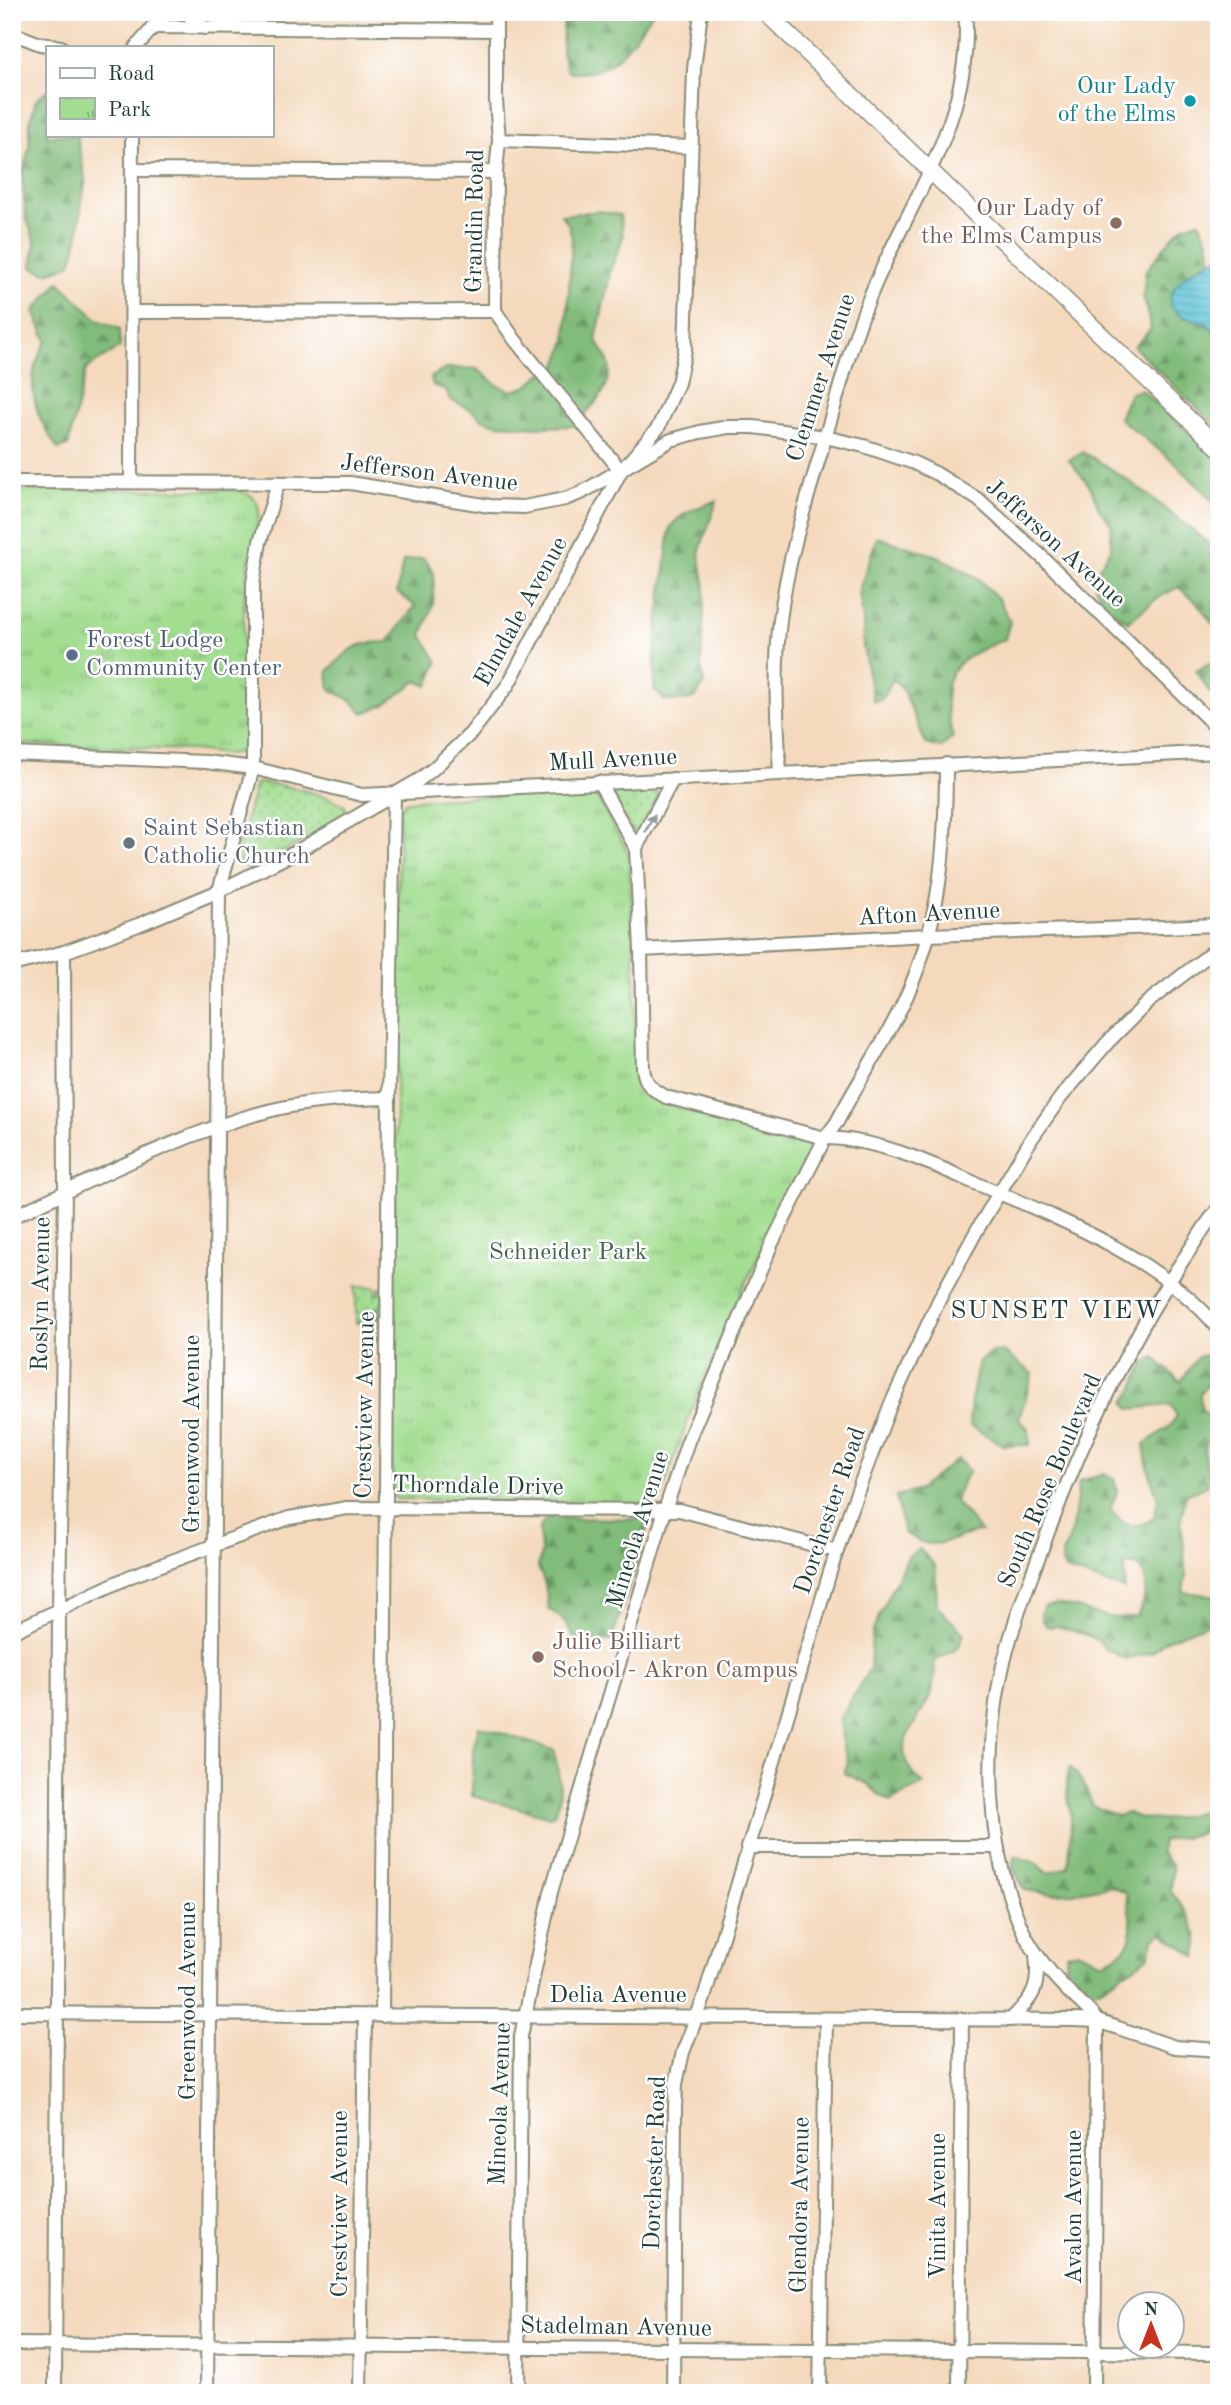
<svg xmlns="http://www.w3.org/2000/svg" width="1231" height="2405" font-family="'Old Standard TT',serif">
	<style>
		.grass { fill: url(#grass-dots); stroke: #608d62; stroke-width: 2 }
		.forest { fill: url(#forest-firs); stroke: #507c57; stroke-width: 2 }
		.park { fill: url(#park-tufts); stroke: #608d62; stroke-width: 2 }
		.water { fill: url(#water-rules); stroke: #3e8086; stroke-width: 2 }
		.lines { fill: none; stroke-linecap: round; stroke-linejoin: round }
		.minor-casing { stroke: #8a8b78; stroke-width: 16 }
		.major-casing { stroke: #8a8b78; stroke-width: 19 }
		.minor { stroke: #fff; stroke-width: 12 }
		.major { stroke: #fff; stroke-width: 16 }
		.oneway { fill: #8f9e9a }
		.culture-dot { fill: #0f9aa8; stroke: #fff; stroke-width: 2.5 }
		.education-dot { fill: #8d6e63; stroke: #fff; stroke-width: 2.5 }
		.service-dot { fill: #5c6f8a; stroke: #fff; stroke-width: 2.5 }
		.worship-dot { fill: #6b7280; stroke: #fff; stroke-width: 2.5 }
		.labels { text-anchor: middle; dominant-baseline: central; stroke-width: 5; stroke-linejoin: round; paint-order: stroke }
		.culture-label { font-size: 24px; fill: #0d838f; stroke: #fff; text-anchor: end }
		.education-label { font-size: 24px; fill: #785e54; stroke: #fff; text-anchor: end }
		.street-label { font-size: 24px; fill: #1f3d34; stroke: #fff }
		.service-label { font-size: 24px; fill: #4e5e75; stroke: #fff; text-anchor: start }
		.worship-label { font-size: 24px; fill: #5b616d; stroke: #fff; text-anchor: start }
		.park-label { font-size: 24px; fill: #40654b; stroke: #fff }
		.neighbourhood-label { font-size: 26px; letter-spacing: 2px; fill: #1f3d34; stroke: #fff }
	</style>
	<defs>
		<pattern id="grass-dots" width="8" height="8" patternUnits="userSpaceOnUse" patternTransform="scale(1.75)"><rect width="8" height="8" fill="#a2dd90"/><path d="M2 2h.1M6 6h.1" fill="none" stroke="#83b476" stroke-width="1.8" stroke-linecap="round"/></pattern>
		<pattern id="forest-firs" width="22" height="20" patternUnits="userSpaceOnUse" patternTransform="scale(1.75)"><rect width="22" height="20" fill="#81bc7a"/><path d="M5 1l3.5 6h-7zM16 11l3.5 6h-7z" fill="#699a65"/></pattern>
		<pattern id="park-tufts" width="24" height="20" patternUnits="userSpaceOnUse" patternTransform="scale(1.75)"><rect width="24" height="20" fill="#a2dd90"/><path d="M3 7l-1-3M5 7V3M7 7l1-3M15 17l-1-3M17 17v-4M19 17l1-3" fill="none" stroke="#83b476"/></pattern>
		<pattern id="water-rules" width="6" height="5" patternUnits="userSpaceOnUse" patternTransform="scale(1.75)"><rect width="6" height="5" fill="#5cc2d9"/><path d="M0 2.5h6" fill="none" stroke="#4b9fb1"/></pattern>
	</defs>
	<rect width="100%" height="100%" fill="#fff"/>
	<filter id="ink" filterUnits="userSpaceOnUse"><feTurbulence type="fractalNoise" baseFrequency=".0143" numOctaves="2"/><feDisplacementMap in="SourceGraphic" scale="14" xChannelSelector="R" yChannelSelector="G"/><feConvolveMatrix kernelMatrix="1 2 1 2 8 2 1 2 1" color-interpolation-filters="sRGB"/></filter>
	<filter id="wash" filterUnits="userSpaceOnUse"><feTurbulence type="fractalNoise" baseFrequency=".00686" numOctaves="4" result="noise"/><feDisplacementMap in="SourceGraphic" scale="28" xChannelSelector="R" yChannelSelector="G"/><feGaussianBlur stdDeviation="1.57" result="paint"/><feColorMatrix in="noise" values="0 0 0 0 0 0 0 0 0 0 0 0 0 0 0 0 0 1.4 0 .05"/><feComposite in="paint" operator="in"/></filter>
	<g filter="url(#wash)">
		<rect width="100%" height="100%" fill="#f4d9bc"/>
		<g class="grass">
			<path d="M 256,783 C 276,783 332,794 346,808 L 346,815 L 343,819 L 250,870 L 235,859 Z"/>
			<path d="M 654,788 L 659,795 L 637,836 L 634,834 L 612,797 L 614,792 L 622,789 Z"/>
			<path d="M 356,1286 L 376,1287 L 376,1295 L 379,1294 L 379,1288 L 383,1288 L 381,1320 L 378,1320 L 378,1307 L 376,1307 L 376,1319 L 356,1323 Z"/>
		</g>
		<g class="forest">
			<path d="M 564,12 L 653,12 C 631,42 611,82 567,71 L 562,52 Z"/>
			<path d="M 47,90 L 47,135 L 77,135 C 79,150 83,164 85,178 C 86,185 83,193 82,200 C 79,223 80,243 70,265 L 47,273 L 32,267 L 35,242 L 26,217 L 22,174 L 29,148 L 30,121 L 36,100 Z"/>
			<path d="M 599,211 L 620,215 L 623,237 L 611,269 L 596,340 C 600,347 608,357 609,365 C 613,389 589,410 574,426 L 538,427 L 497,424 L 482,419 L 470,409 L 449,399 L 447,391 L 433,385 L 431,377 L 448,368 L 477,369 L 499,386 L 512,391 L 528,386 L 538,376 L 557,366 L 566,341 L 572,238 L 568,223 L 561,215 Z"/>
			<path d="M 1199,221 L 1207,238 L 1212,260 C 1195,267 1170,286 1170,305 L 1181,316 L 1206,323 L 1219,336 L 1219,429 L 1134,347 L 1151,329 L 1143,295 L 1146,271 L 1173,236 L 1184,226 Z"/>
			<path d="M 59,282 L 98,320 L 120,329 L 120,347 L 86,369 L 68,446 L 58,449 C 42,426 29,401 34,372 C 35,361 42,350 47,341 L 34,311 Z"/>
			<path d="M 1141,390 L 1204,446 L 1219,462 L 1219,507 L 1174,462 L 1119,418 L 1130,393 Z"/>
			<path d="M 1082,452 C 1129,477 1168,511 1209,544 L 1214,570 L 1219,576 L 1219,621 L 1213,624 L 1196,602 L 1178,587 L 1156,599 L 1128,622 L 1103,604 L 1092,578 L 1111,549 L 1111,524 L 1100,510 L 1090,486 L 1069,460 Z"/>
			<path d="M 717,501 L 699,553 L 705,587 L 701,665 L 704,683 L 696,697 L 684,701 L 664,700 L 654,689 L 656,641 L 670,528 C 680,512 699,507 717,501 Z"/>
			<path d="M 877,537 L 940,557 L 978,578 L 999,600 L 1010,621 L 1005,639 C 948,662 937,675 953,737 L 941,748 L 926,744 L 902,688 L 893,679 L 881,700 L 873,701 L 863,646 L 863,620 L 859,590 Z"/>
			<path d="M 423,558 L 434,573 L 433,605 L 422,635 L 438,662 L 428,686 L 417,681 L 384,705 L 363,713 L 352,701 L 330,689 L 328,671 C 351,648 354,642 388,642 L 415,606 L 397,592 L 403,561 Z"/>
			<path d="M 1219,659 L 1219,701 L 1208,690 L 1196,671 Z"/>
			<path d="M 1002,1351 L 1033,1374 L 1019,1419 L 1028,1428 L 1030,1445 L 1003,1445 L 969,1425 L 971,1400 L 979,1361 L 992,1352 Z"/>
			<path d="M 1204,1355 L 1217,1364 L 1211,1380 L 1200,1394 L 1201,1407 L 1205,1413 L 1219,1415 C 1219,1442 1191,1439 1212,1477 L 1207,1486 L 1186,1495 L 1181,1519 L 1186,1574 L 1183,1592 L 1217,1596 L 1219,1619 L 1164,1641 L 1153,1652 L 1126,1659 L 1105,1649 L 1099,1641 L 1089,1636 L 1057,1626 L 1048,1627 C 1040,1621 1040,1616 1043,1607 C 1069,1596 1101,1626 1137,1616 C 1146,1599 1152,1579 1137,1565 L 1125,1565 L 1125,1590 L 1066,1570 L 1062,1564 L 1062,1554 L 1069,1540 L 1075,1514 L 1079,1481 L 1105,1474 L 1114,1479 L 1117,1492 L 1110,1509 C 1121,1526 1137,1530 1154,1518 L 1158,1500 L 1147,1464 L 1144,1444 L 1169,1427 L 1177,1416 L 1171,1405 L 1130,1409 L 1125,1402 L 1133,1390 L 1144,1363 L 1154,1357 L 1180,1382 L 1198,1357 Z"/>
			<path d="M 958,1459 L 969,1471 L 962,1482 L 955,1501 L 981,1532 C 962,1533 944,1548 925,1543 C 918,1542 911,1536 904,1533 L 896,1496 L 917,1491 Z"/>
			<path d="M 546,1518 L 650,1519 L 612,1640 L 577,1643 L 565,1621 L 549,1609 L 545,1584 L 538,1567 L 541,1553 L 539,1529 Z"/>
			<path d="M 920,1549 L 935,1566 L 937,1606 L 964,1634 L 958,1648 L 935,1661 C 934,1671 935,1685 931,1694 C 915,1729 883,1750 924,1784 L 891,1801 L 878,1794 L 868,1784 L 844,1773 L 848,1761 L 843,1747 L 840,1718 L 870,1668 L 872,1633 L 888,1596 L 908,1557 Z"/>
			<path d="M 479,1726 L 554,1750 C 557,1771 566,1796 553,1815 L 547,1816 L 472,1796 L 473,1749 Z"/>
			<path d="M 1071,1767 L 1083,1783 L 1093,1806 L 1117,1816 L 1127,1813 C 1156,1828 1190,1814 1219,1806 L 1219,1830 L 1162,1841 L 1160,1852 L 1172,1866 L 1171,1892 C 1186,1909 1201,1933 1197,1957 L 1162,1933 L 1153,1940 L 1148,1957 L 1101,1988 L 1092,1990 L 1075,1985 L 1067,1972 L 1066,1954 L 1077,1951 L 1103,1962 C 1142,1946 1131,1926 1126,1892 L 1111,1886 L 1072,1893 L 1051,1894 L 1025,1890 L 1012,1867 L 1015,1855 L 1038,1864 L 1047,1873 L 1068,1867 C 1070,1852 1071,1837 1071,1822 C 1072,1803 1061,1785 1071,1767 Z"/>
		</g>
		<g class="park">
			<path d="M 12,490 L 236,490 C 248,492 256,496 259,509 C 261,522 249,557 247,573 C 240,627 246,687 246,742 L 241,751 L 230,755 L 194,750 L 12,744 Z"/>
			<path d="M 580,791 L 589,792 L 596,796 L 626,848 L 629,857 L 634,950 L 636,1064 L 638,1078 L 646,1096 L 666,1104 L 808,1139 L 811,1149 C 753,1264 701,1373 661,1497 L 656,1501 L 648,1504 L 631,1504 L 397,1499 L 393,1496 L 392,1490 L 399,809 L 405,802 L 413,800 Z"/>
		</g>
		<path class="water" d="M 1219,257 L 1219,336 L 1206,323 L 1181,316 L 1170,305 C 1169,280 1199,266 1219,257 Z"/>
	</g>
	<g filter="url(#ink)">
		<g class="lines">
			<g class="minor-casing">
				<g id="minor">
					<path d="M 189,12 L 191,18 L 205,28"/>
					<path d="M 496,12 L 496,100 L 499,140 L 496,172 L 495,311 L 515,340 L 621,471"/>
					<path d="M 152,27 L 496,30"/>
					<path d="M 12,33 L 40,44 L 61,47"/>
					<path d="M 136,47 L 167,12"/>
					<path d="M 499,140 L 691,147"/>
					<path d="M 134,170 L 496,172"/>
					<path d="M 133,312 L 495,311"/>
					<path d="M 131,481 L 132,135"/>
					<path d="M 12,482 L 350,483 L 490,506 L 524,507 L 565,499 L 581,493 L 671,440 L 700,432 L 728,427 L 754,427 L 825,437 L 864,446 L 914,463 L 937,474 L 979,500 L 1041,556 L 1219,730"/>
					<path d="M 12,754 L 206,762 L 253,768 L 362,795 L 1219,752"/>
					<path d="M 780,773 C 777,722 774,671 780,620 C 788,556 808,496 826,435 C 840,387 852,340 871,294 C 908,203 975,116 965,12"/>
					<path d="M 599,782 L 636,848 L 641,950 L 643,1068 C 645,1085 652,1089 666,1097 L 825,1138 C 874,1139 924,1160 968,1180 C 1053,1216 1159,1256 1219,1329"/>
					<path d="M 636,848 L 673,779"/>
					<path d="M 641,950 L 929,935 L 1219,925"/>
					<path d="M 12,965 L 64,952 L 138,925 L 219,891 L 296,852 L 419,780 L 433,769 L 471,733 L 508,685 L 621,471 L 658,428 L 678,383 L 685,350 L 694,69 L 701,12"/>
					<path d="M 12,1217 C 95,1179 179,1134 268,1111 C 307,1101 349,1099 389,1098"/>
					<path d="M 12,1632 L 131,1576 L 289,1518 L 347,1508 L 679,1510 L 837,1551"/>
					<path d="M 747,1847 L 997,1847"/>
					<path d="M 12,2013 L 1074,2020 L 1097,2021 L 1175,2047 L 1219,2050"/>
					<path d="M 382,2016 L 389,1098 L 394,794"/>
					<path d="M 1010,2020 C 1034,1997 1040,1988 1036,1955"/>
					<path d="M 12,2344 L 1219,2353"/>
					<path d="M 55,2393 L 59,1610 L 65,1193 L 64,952"/>
					<path d="M 207,2393 L 219,891 L 253,768 L 253,583 L 260,542 L 278,483"/>
					<path d="M 360,2393 L 365,2016"/>
					<path d="M 518,2393 L 521,2036 L 551,1892 L 665,1510 L 688,1441 L 772,1243 L 825,1138 L 837,1122 C 859,1079 887,1040 907,995 C 941,919 946,846 946,764"/>
					<path d="M 673,2393 L 675,2109 L 676,2084 L 683,2052 L 704,1998 L 830,1572 L 850,1511 L 890,1406 L 939,1300 L 977,1230 L 1032,1138 L 1061,1097 L 1108,1042 L 1148,1002 L 1219,947"/>
					<path d="M 820,2393 L 826,2019"/>
					<path d="M 959,2393 L 962,2019"/>
					<path d="M 1094,2393 L 1097,2021 C 1089,2009 1078,2001 1068,1991 C 1048,1971 1030,1949 1019,1922 C 991,1854 986,1776 996,1703 C 1003,1651 1022,1600 1041,1551 C 1078,1450 1123,1350 1183,1260 C 1195,1243 1205,1224 1219,1208"/>
				</g>
			</g>
			<g class="major-casing">
				<path id="major" d="M 765,12 L 1219,448"/>
			</g>
			<use href="#minor" class="minor"/>
			<use href="#major" class="major"/>
		</g>
		<defs><path id="oneway-solid" d="M-6-.8H1V-3.2L6.5 0L1 3.2V.8H-6Z" transform="scale(1.75)"/></defs>
		<use class="oneway" href="#oneway-solid" transform="translate(650 823) rotate(-62)"/>
	</g>
	<circle class="culture-dot" cx="1190" cy="101" r="7"/>
	<g class="education-dot">
		<circle cx="1116" cy="223" r="7"/>
		<circle cx="538" cy="1657" r="7"/>
	</g>
	<circle class="service-dot" cx="72" cy="655" r="7"/>
	<circle class="worship-dot" cx="129" cy="843" r="7"/>
	<g class="labels">
		<g class="culture-label">
			<text x="1176" y="87">Our Lady<tspan x="1176" dy="28">of the Elms</tspan></text>
		</g>
		<g class="education-label">
			<text x="1102" y="209">Our Lady of<tspan x="1102" dy="28">the Elms Campus</tspan></text>
			<text x="552" y="1643" text-anchor="start">Julie Billiart<tspan x="552" dy="28">School - Akron Campus</tspan></text>
		</g>
		<g class="street-label">
			<text transform="translate(476 221) rotate(-89)">Grandin Road</text>
			<text transform="translate(822 378) rotate(-72)">Clemmer Avenue</text>
			<text transform="translate(429 474) rotate(7)">Jefferson Avenue</text>
			<text transform="translate(1055 544) rotate(42)">Jefferson Avenue</text>
			<text transform="translate(522 612) rotate(-61)">Elmdale Avenue</text>
			<text transform="translate(613 761) rotate(-3)">Mull Avenue</text>
			<text transform="translate(929 915) rotate(-3)">Afton Avenue</text>
			<text transform="translate(42 1294) rotate(-89)">Roslyn Avenue</text>
			<text transform="translate(366 1405) rotate(-89)">Crestview Avenue</text>
			<text transform="translate(193 1434) rotate(-90)">Greenwood Avenue</text>
			<text transform="translate(1051 1481) rotate(-67)">South Rose Boulevard</text>
			<text transform="translate(478 1487) rotate(1)">Thorndale Drive</text>
			<text transform="translate(831 1511) rotate(-71)">Dorchester Road</text>
			<text transform="translate(639 1530) rotate(-73)">Mineola Avenue</text>
			<text x="618" y="1996">Delia Avenue</text>
			<text transform="translate(189 2001) rotate(-90)">Greenwood Avenue</text>
			<text transform="translate(501 2104) rotate(-88)">Mineola Avenue</text>
			<text transform="translate(656 2163) rotate(-88)">Dorchester Road</text>
			<text transform="translate(341 2204) rotate(-90)">Crestview Avenue</text>
			<text transform="translate(801 2205) rotate(-89)">Glendora Avenue</text>
			<text transform="translate(939 2206) rotate(-90)">Vinita Avenue</text>
			<text transform="translate(1075 2207) rotate(-90)">Avalon Avenue</text>
			<text transform="translate(616 2328) rotate(1)">Stadelman Avenue</text>
		</g>
		<g class="service-label">
			<text x="86" y="641">Forest Lodge<tspan x="86" dy="28">Community Center</tspan></text>
		</g>
		<g class="worship-label">
			<text x="143" y="829">Saint Sebastian<tspan x="143" dy="28">Catholic Church</tspan></text>
		</g>
		<g class="park-label">
			<text x="568" y="1253">Schneider Park</text>
		</g>
		<g class="neighbourhood-label">
			<text x="1057" y="1311">SUNSET VIEW</text>
		</g>
	</g>
	<rect width="1231" height="2405" fill="none" stroke="#fff" stroke-width="42"/>
	<rect x="46" y="46" width="228" height="91" fill="#ffffff" stroke="#a5b1ae" stroke-width="2"/>
	<rect x="60" y="68" width="35" height="10" fill="#ffffff" stroke="#a5b1ae" stroke-width="2"/>
	<text x="108" y="80" font-size="21" fill="#1f3d34">Road</text>
	<rect x="60" y="98" width="35" height="21" fill="url(#park-tufts)" stroke="#a5b1ae" stroke-width="2"/>
	<text x="108" y="116" font-size="21" fill="#1f3d34">Park</text>
	<g transform="translate(1151 2325)"><circle r="33" fill="#ffffff" stroke="#a5b1ae" stroke-width="2"/>
	<path d="M0-5L12 26L0 18L-12 26Z" fill="#c8321e"/>
	<text y="-10" font-size="19" font-weight="bold" text-anchor="middle" fill="#1f3d34">N</text>
	</g>
</svg>
